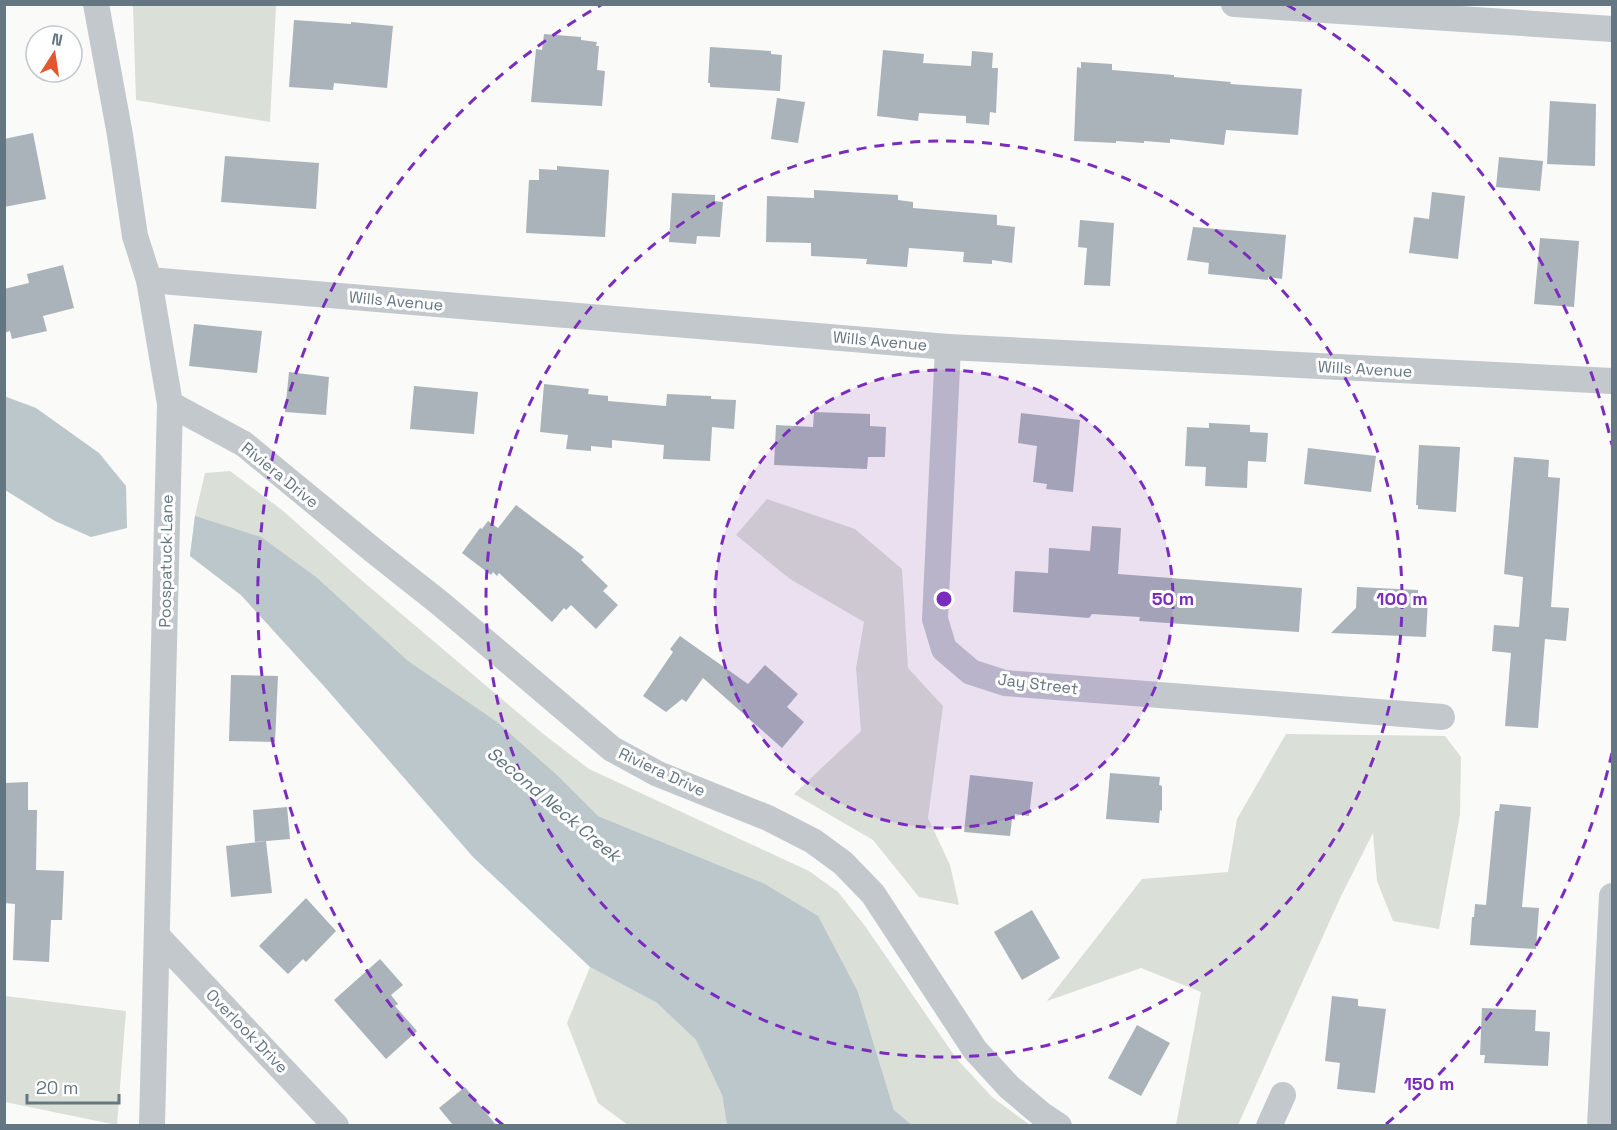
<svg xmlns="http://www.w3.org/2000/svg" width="1617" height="1130" font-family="'Space Grotesk',sans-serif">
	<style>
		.green { fill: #dadfd7 }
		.water { fill: #bbc7cb }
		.building { fill: #aab3b9 }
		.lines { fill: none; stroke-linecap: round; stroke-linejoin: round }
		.street { stroke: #c3c8cc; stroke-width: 26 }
		.ring { fill: none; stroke: #7b2cbf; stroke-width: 3; stroke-dasharray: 10 8 }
		.labels { text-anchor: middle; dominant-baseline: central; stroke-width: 6; stroke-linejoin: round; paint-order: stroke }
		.street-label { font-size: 16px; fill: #657683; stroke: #fff }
		.water-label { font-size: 18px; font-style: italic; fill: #60757c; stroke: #fff }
		.centre { fill: #7b2cbf; stroke: #fff; stroke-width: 3 }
		.ring-label { font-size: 18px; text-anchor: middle; font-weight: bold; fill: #7b2cbf; stroke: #fff; stroke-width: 6; stroke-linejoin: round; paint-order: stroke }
	</style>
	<rect width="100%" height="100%" fill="#fafaf8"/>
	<g class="green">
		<path d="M 133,5 L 276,5 L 270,122 L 136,100 Z"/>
		<path d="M 230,471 L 282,510 L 359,578 L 542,733 L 589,769 L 809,871 L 838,892 L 865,926 L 956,1058 L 992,1097 L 1030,1125 L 912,1125 L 894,1110 L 858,992 L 763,883 L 598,816 L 323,685 L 241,595 L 190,556 L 195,516 L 205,473 Z"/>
		<path d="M 767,499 L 855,529 L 902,569 L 908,668 L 943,706 L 928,818 L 950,865 L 959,905 L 919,897 L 873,840 L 794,794 L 861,731 L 856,668 L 864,622 L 790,579 L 736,535 Z"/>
		<path d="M 1286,734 L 1445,736 L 1461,757 L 1460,815 L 1439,929 L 1393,921 L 1377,881 L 1373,833 L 1341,896 L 1238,1125 L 1176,1125 L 1201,992 L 1141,968 L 1047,1001 L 1142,879 L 1228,872 L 1237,819 Z"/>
		<path d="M 590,967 L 657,1003 L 696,1040 L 722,1095 L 727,1125 L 628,1125 L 598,1103 L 567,1023 Z"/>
		<path d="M 5,996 L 126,1011 L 117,1125 L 5,1102 Z"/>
	</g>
	<g class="water">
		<path d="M 4,396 L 36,408 L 99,453 L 126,486 L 127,528 L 91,537 L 55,521 L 5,490 Z"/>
		<path d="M 195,516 L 261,537 L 316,577 L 408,661 L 497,722 L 558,776 L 598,816 L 763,883 L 818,916 L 858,992 L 894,1110 L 912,1125 L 727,1125 L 722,1095 L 696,1040 L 657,1003 L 590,967 L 473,857 L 323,685 L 241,595 L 190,556 Z"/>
	</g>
	<g class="building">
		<path d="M 294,20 L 351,24 L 351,22 L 393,26 L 387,88 L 334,83 L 333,90 L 289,87 Z"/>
		<path d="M 544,34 L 581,37 L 581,40 L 597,42 L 596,46 L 599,46 L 597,70 L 605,71 L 602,106 L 531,102 L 536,49 L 542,50 Z"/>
		<path d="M 710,47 L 771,51 L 771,54 L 782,55 L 780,91 L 710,87 L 710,83 L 708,83 Z"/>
		<path d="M 883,50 L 924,54 L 923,63 L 971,66 L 972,51 L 993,53 L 992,68 L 998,68 L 996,113 L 990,112 L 989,125 L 966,123 L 966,116 L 919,113 L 918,121 L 877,116 Z"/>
		<path d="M 1081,62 L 1112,64 L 1112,70 L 1174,75 L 1174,77 L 1231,82 L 1230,84 L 1302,89 L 1298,135 L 1226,130 L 1224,145 L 1170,139 L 1170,143 L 1144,141 L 1144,143 L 1116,141 L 1116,143 L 1074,141 L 1077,67 L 1081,68 Z"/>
		<path d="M 777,98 L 805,102 L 798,143 L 771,139 Z"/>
		<path d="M 1550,101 L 1596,104 L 1595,166 L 1547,164 Z"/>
		<path d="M 33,133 L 46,199 L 4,207 L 4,139 Z"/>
		<path d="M 225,156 L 319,163 L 316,209 L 221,202 Z"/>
		<path d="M 1499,157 L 1543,161 L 1540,191 L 1496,187 Z"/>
		<path d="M 557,166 L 609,170 L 605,237 L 526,233 L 529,180 L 539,180 L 539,169 L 557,170 Z"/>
		<path d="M 814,190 L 898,195 L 898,200 L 913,202 L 913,208 L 997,215 L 997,225 L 1015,227 L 1012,263 L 992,260 L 992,264 L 963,262 L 964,252 L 909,248 L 907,267 L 866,264 L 867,259 L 811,256 L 811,243 L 766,242 L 767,196 L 814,198 Z"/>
		<path d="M 1432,192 L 1465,196 L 1458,259 L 1409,253 L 1414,217 L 1429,219 Z"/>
		<path d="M 672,193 L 715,195 L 715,201 L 723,202 L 720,237 L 697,236 L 696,244 L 669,242 Z"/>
		<path d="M 1080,220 L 1114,223 L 1110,286 L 1084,285 L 1087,248 L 1078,247 Z"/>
		<path d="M 1193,227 L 1286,235 L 1282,279 L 1268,277 L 1268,280 L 1208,274 L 1209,263 L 1187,260 Z"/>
		<path d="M 1540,238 L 1579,241 L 1574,307 L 1534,304 Z"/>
		<path d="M 63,265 L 74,308 L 43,316 L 47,331 L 12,339 L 10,331 L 4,333 L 4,289 L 29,283 L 27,274 Z"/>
		<path d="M 194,324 L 262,331 L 257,373 L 189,366 Z"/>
		<path d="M 289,372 L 329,377 L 326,415 L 285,412 Z"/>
		<path d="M 544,384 L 589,389 L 588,394 L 608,396 L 608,401 L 666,406 L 667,394 L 711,396 L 711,399 L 736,400 L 734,429 L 712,427 L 710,461 L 663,459 L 664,445 L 612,440 L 612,448 L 591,446 L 591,451 L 566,449 L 568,435 L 540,432 Z"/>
		<path d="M 414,386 L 478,392 L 474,434 L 410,429 Z"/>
		<path d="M 814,412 L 870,414 L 870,426 L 886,427 L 885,457 L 868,457 L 867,469 L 774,465 L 776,425 L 813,427 Z"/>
		<path d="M 1021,413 L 1080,420 L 1073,492 L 1046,489 L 1047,484 L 1033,482 L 1037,446 L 1018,443 Z"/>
		<path d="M 1209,423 L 1250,425 L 1250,432 L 1268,433 L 1266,462 L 1248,461 L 1247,488 L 1205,486 L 1206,467 L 1185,466 L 1187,427 L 1209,428 Z"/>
		<path d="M 1419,445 L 1460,447 L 1456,512 L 1418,509 L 1418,505 L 1416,505 Z"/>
		<path d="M 1308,448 L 1376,456 L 1371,492 L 1304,484 Z"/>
		<path d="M 1514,457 L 1549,460 L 1548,477 L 1560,478 L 1551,607 L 1569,608 L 1566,641 L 1545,639 L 1538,728 L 1505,726 L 1511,653 L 1492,651 L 1494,625 L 1519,627 L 1523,577 L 1504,574 Z"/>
		<path d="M 516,505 L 573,548 L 584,557 L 581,560 L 608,586 L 603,591 L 618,605 L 596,629 L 571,605 L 566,610 L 564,608 L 552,622 L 499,573 L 497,576 L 493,572 L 491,575 L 462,553 L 480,528 L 482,529 L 488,521 L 498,528 Z"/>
		<path d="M 1092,526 L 1121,528 L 1118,574 L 1302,588 L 1299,632 L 1139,621 L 1140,617 L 1092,614 L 1089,618 L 1013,612 L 1015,571 L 1048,573 L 1049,548 L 1090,551 Z"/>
		<path d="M 1357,587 L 1418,590 L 1418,598 L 1428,599 L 1426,637 L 1331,633 L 1356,608 Z"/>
		<path d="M 680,636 L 748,684 L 765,665 L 798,694 L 787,707 L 804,722 L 782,748 L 703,678 L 686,702 L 682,699 L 666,712 L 643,696 L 673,652 L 670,649 Z"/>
		<path d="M 231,675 L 278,676 L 275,742 L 229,741 Z"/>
		<path d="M 1110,773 L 1160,777 L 1159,785 L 1162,786 L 1162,811 L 1160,810 L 1159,823 L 1106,819 Z"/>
		<path d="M 970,775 L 1033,782 L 1029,816 L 1015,814 L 1015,820 L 1012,819 L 1010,836 L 964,832 Z"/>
		<path d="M 28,782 L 28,810 L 37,810 L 36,870 L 64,871 L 62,920 L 51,920 L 49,962 L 13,960 L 15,904 L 4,903 L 6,832 L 4,832 L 4,783 Z"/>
		<path d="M 1500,804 L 1531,807 L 1522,907 L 1539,908 L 1536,949 L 1470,945 L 1472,917 L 1474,917 L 1475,904 L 1486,905 L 1495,811 L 1499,811 Z"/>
		<path d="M 287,807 L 290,839 L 255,842 L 253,810 Z"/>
		<path d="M 266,841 L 272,893 L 231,897 L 226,846 Z"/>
		<path d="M 306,898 L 336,931 L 306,962 L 303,959 L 288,974 L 259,946 Z"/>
		<path d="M 1032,910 L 1060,958 L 1022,980 L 994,932 Z"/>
		<path d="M 380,959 L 403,985 L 391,995 L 398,1004 L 395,1006 L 417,1031 L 386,1059 L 334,1000 Z"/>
		<path d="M 1332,996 L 1358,999 L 1358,1006 L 1386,1009 L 1375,1093 L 1337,1089 L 1340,1063 L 1325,1061 Z"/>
		<path d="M 1482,1008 L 1536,1010 L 1535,1031 L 1550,1032 L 1548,1066 L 1484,1063 L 1485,1055 L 1480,1055 Z"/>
		<path d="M 1137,1025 L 1170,1043 L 1141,1096 L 1108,1078 Z"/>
		<path d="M 465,1087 L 496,1125 L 453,1125 L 439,1108 Z"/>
	</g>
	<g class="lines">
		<g class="street">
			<path d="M 96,4 L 120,135 L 135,236 L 149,280 L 170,404 L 152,1126"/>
			<path d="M 1234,4 L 1612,29"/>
			<path d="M 149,280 L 948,347 L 1612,381"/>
			<path d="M 948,347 L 935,619 L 944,649 L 971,672 L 1005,683 L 1442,717"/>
			<path d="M 170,404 L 244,444 L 374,551 L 441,604 L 612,749 L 658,774 L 768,818 L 813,841 L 843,863 L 873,894 L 975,1050 L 1009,1087 L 1041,1114 L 1059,1126"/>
			<path d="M 158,937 L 336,1126"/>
			<path d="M 1269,1126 L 1283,1095"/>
			<path d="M 1600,1126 L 1612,896"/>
		</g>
	</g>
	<circle cx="944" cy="599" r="229" fill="#7b2cbf" fill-opacity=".12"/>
	<g class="ring">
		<circle cx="944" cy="599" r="229"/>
		<circle cx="944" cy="599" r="458"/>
		<path d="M1612 753A686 686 0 0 1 1385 1125M503 1125A686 686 0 0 1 601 5M1287 5A686 686 0 0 1 1612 445"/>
	</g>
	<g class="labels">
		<g class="street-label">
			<text transform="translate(396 301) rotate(5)">Wills Avenue</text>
			<text transform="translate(880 341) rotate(5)">Wills Avenue</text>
			<text transform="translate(1365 369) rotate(3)">Wills Avenue</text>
			<text transform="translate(280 475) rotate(39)">Riviera Drive</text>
			<text transform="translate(166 561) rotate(-89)">Poospatuck Lane</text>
			<text transform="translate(1038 684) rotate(7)">Jay Street</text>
			<text transform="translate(662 772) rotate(25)">Riviera Drive</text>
			<text transform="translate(247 1031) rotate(46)">Overlook Drive</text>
		</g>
		<g class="water-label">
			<text transform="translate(554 804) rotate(40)">Second Neck Creek</text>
		</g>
	</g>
	<circle cx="944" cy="599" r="9" class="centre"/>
	<g class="ring-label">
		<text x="1173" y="605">50 m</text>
		<text x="1402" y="605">100 m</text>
		<text x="1429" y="1090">150 m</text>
	</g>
	<rect width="1617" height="1130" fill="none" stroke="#657683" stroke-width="12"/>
	<g transform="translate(54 54) rotate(12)"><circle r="28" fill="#ffffff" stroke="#c1c8cd" stroke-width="1.5"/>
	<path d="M0-4.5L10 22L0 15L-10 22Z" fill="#e4572e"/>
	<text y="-9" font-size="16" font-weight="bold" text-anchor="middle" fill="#657683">N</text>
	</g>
	<path d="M27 1094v9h92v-9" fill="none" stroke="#657683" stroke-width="3"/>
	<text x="36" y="1094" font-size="18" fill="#657683" stroke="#ffffff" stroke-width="4.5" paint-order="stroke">20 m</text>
</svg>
